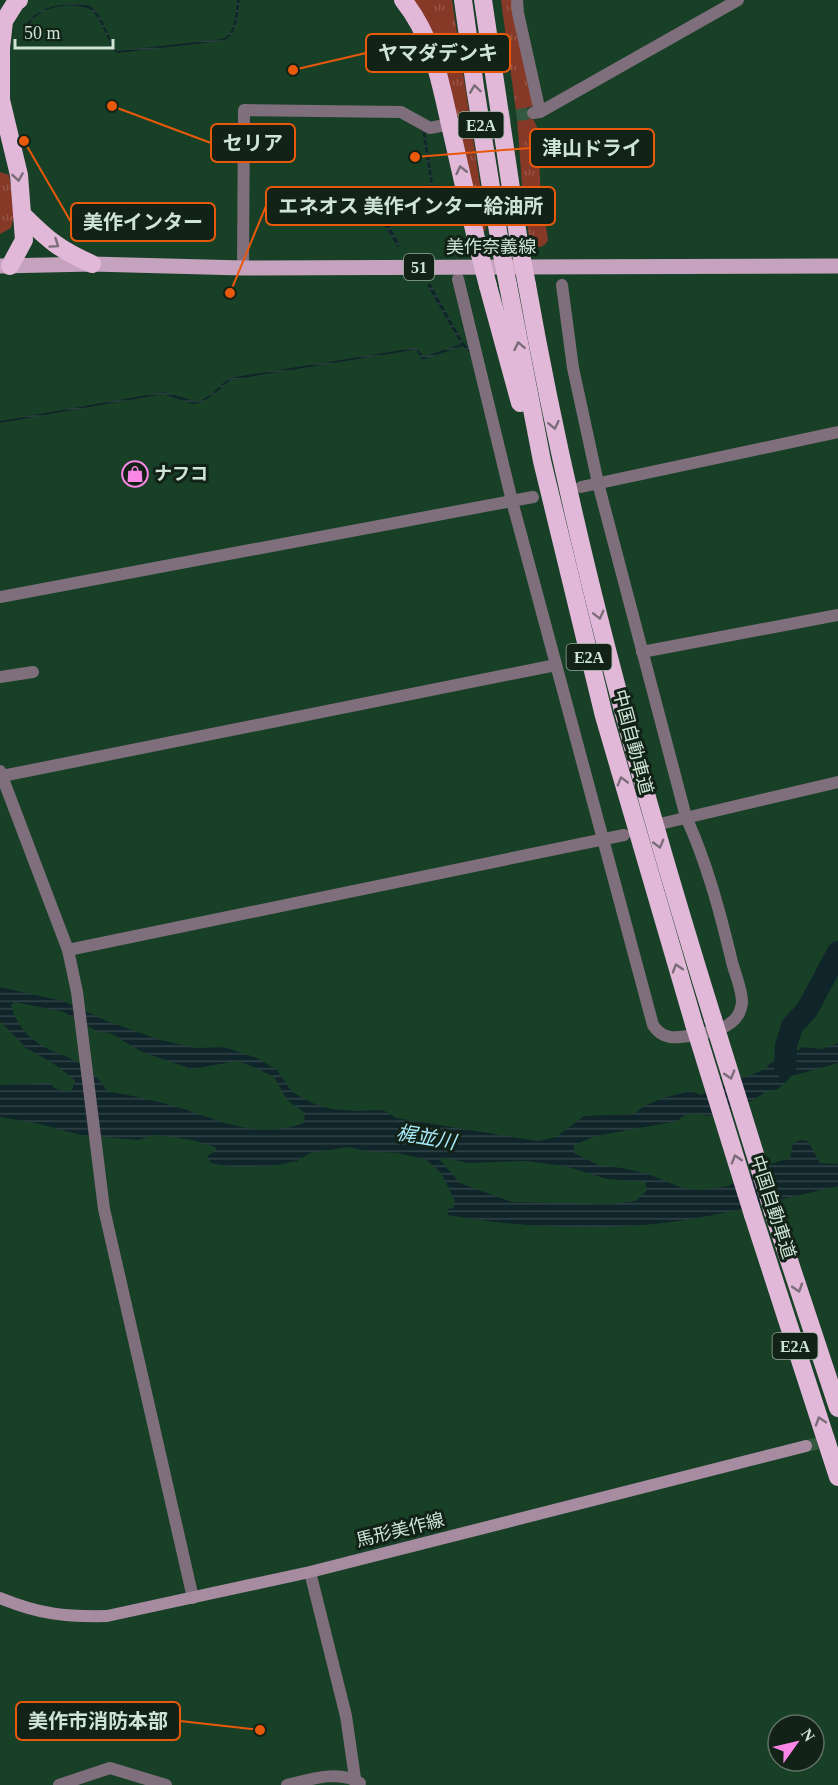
<svg xmlns="http://www.w3.org/2000/svg" width="838" height="1785" font-family="'Times New Roman','Noto Sans JP',serif">
	<style>
		.grass { fill: url(#grass-tufts) }
		.water { fill: url(#water-rules); fill-rule: evenodd }
		.lines { fill: none; stroke-linecap: round; stroke-linejoin: round }
		.river { stroke: #0f2529; stroke-width: 22 }
		.minor-tunnel { stroke: #335941; stroke-width: 12; stroke-dasharray: 12 6; stroke-linecap: butt }
		.secondary-tunnel { stroke: #335941; stroke-width: 12; stroke-dasharray: 12 6; stroke-linecap: butt }
		.minor { stroke: #7f6e7b; stroke-width: 12 }
		.tertiary { stroke: #7f6e7b; stroke-width: 12 }
		.secondary { stroke: #a78ca1; stroke-width: 12 }
		.primary { stroke: #c5a3be; stroke-width: 15 }
		.motorway { stroke: #e1b8d8; stroke-width: 18 }
		.motorway-bridge { stroke: #e1b8d8; stroke-width: 18 }
		.oneway { stroke: #7a6d78 }
		.labels { text-anchor: middle; dominant-baseline: central; stroke-width: 6; stroke-linejoin: round; paint-order: stroke }
		.shield { fill: #122217; stroke: #96aa9b; stroke-width: 1.5 }
		.shield-label { font-size: 16px; font-weight: bold; fill: #cee4d4 }
		.street-label { font-size: 18px; fill: #cee4d4; stroke: #122217 }
		.poi-label { font-size: 18px; font-weight: bold; fill: #cee4d4; stroke: #122217; text-anchor: start }
		.water-label { font-size: 20px; font-style: italic; fill: #a7e9f9; stroke: #122217 }
		.leader { fill: none; stroke: #e8590c; stroke-width: 2 }
		.callout-dot { fill: #e8590c; stroke: #122217; stroke-width: 2 }
		.callout { fill: #122217; stroke: #e8590c; stroke-width: 2 }
		.callout-label { font-size: 20px; text-anchor: middle; font-weight: bold; fill: #cee4d4 }
	</style>
	<defs>
		<pattern id="grass-tufts" width="24" height="20" patternUnits="userSpaceOnUse" patternTransform="scale(1.5)"><rect width="24" height="20" fill="#873928"/><path d="M3 7l-1-3M5 7V3M7 7l1-3M15 17l-1-3M17 17v-4M19 17l1-3" fill="none" stroke="#975646"/></pattern>
		<pattern id="water-rules" width="6" height="5" patternUnits="userSpaceOnUse" patternTransform="scale(1.5)"><rect width="6" height="5" fill="#0f2529"/><path d="M0 2.5h6" fill="none" stroke="#314447"/></pattern>
	</defs>
	<rect width="100%" height="100%" fill="#184027"/>
	<g class="grass">
		<path d="M 413,0 L 452,0 L 486,224 L 485,231 L 483,231 Z"/>
		<path d="M 501,0 L 514,0 L 533,106 L 516,111 Z"/>
		<path d="M 517,117 L 533,119 L 537,127 L 541,195 L 548,240 C 545,247 538,248 531,248 L 523,198 Z"/>
		<path d="M 0,172 L 9,175 L 15,211 L 11,228 L 0,234 Z"/>
	</g>
	<g class="water">
		<path d="M 237,0 L 240,0 C 237,15 238,36 222,41 L 117,53 L 113,50 C 107,37 101,18 90,9 C 67,0 30,8 25,35 L 27,38 L 25,39 L 23,36 C 26,7 66,0 90,6 C 104,16 108,38 117,51 L 222,39 C 236,34 235,13 237,0 Z"/>
		<path d="M 422,129 L 425,130 L 434,190 L 387,221 L 400,245 L 397,247 L 382,221 L 431,188 Z"/>
		<path d="M 430,283 L 463,342 L 473,352 L 470,353 L 463,346 L 425,359 L 422,359 L 416,350 L 413,350 L 230,380 C 219,389 208,403 193,404 L 163,394 L 0,423 L 0,421 L 164,392 L 198,402 L 209,396 L 229,378 L 414,348 L 417,348 L 423,356 L 426,356 L 461,344 L 427,285 Z"/>
		<path d="M 0,987 L 63,1001 L 109,1022 L 161,1040 L 195,1048 L 224,1047 L 257,1058 L 277,1070 L 292,1092 L 312,1103 L 332,1109 L 355,1111 L 383,1110 L 396,1118 L 538,1141 L 556,1137 L 584,1116 L 634,1114 L 644,1106 L 663,1098 L 690,1091 L 701,1095 L 765,1069 L 772,1062 L 779,1060 L 803,1047 L 822,1049 L 838,1043 L 838,1063 L 792,1076 L 778,1089 L 766,1092 L 751,1101 L 708,1116 L 694,1113 L 685,1115 L 677,1121 L 596,1136 L 574,1145 L 574,1153 L 598,1165 L 622,1168 L 648,1174 L 685,1189 L 701,1190 L 728,1186 L 770,1164 L 790,1158 L 793,1144 L 800,1140 L 808,1141 L 820,1163 L 838,1164 L 838,1186 C 780,1199 722,1216 663,1223 C 599,1231 512,1227 448,1215 L 447,1209 L 453,1208 L 455,1201 L 441,1173 L 426,1160 L 398,1153 L 364,1151 L 350,1147 L 310,1153 L 297,1161 L 272,1166 L 232,1167 L 211,1163 L 207,1157 L 217,1149 L 215,1147 L 192,1140 L 165,1136 L 153,1135 L 138,1140 L 81,1135 L 35,1123 L 0,1117 L 0,1085 L 48,1083 L 52,1084 L 53,1088 L 68,1092 L 72,1090 L 75,1080 L 54,1064 L 26,1048 L 0,1021 ZM 15,1002 L 64,1012 L 96,1031 L 110,1033 L 142,1052 L 192,1069 L 237,1061 L 254,1067 L 274,1077 L 287,1100 L 305,1113 L 304,1123 C 260,1139 226,1123 184,1109 C 158,1101 133,1096 107,1091 C 99,1078 90,1070 77,1062 C 68,1056 56,1053 46,1048 C 28,1038 16,1025 11,1005 ZM 441,1157 L 468,1163 L 526,1161 L 565,1166 L 607,1179 L 645,1182 L 647,1190 L 636,1201 L 612,1204 L 512,1202 L 460,1183 L 440,1160 Z"/>
	</g>
	<g class="lines">
		<path class="river" d="M 785,1067 L 786,1046 L 792,1026 L 807,1010 L 838,952"/>
		<path class="minor-tunnel" d="M 445,125 L 533,113"/>
		<path class="secondary-tunnel" d="M 806,1446 L 838,1439"/>
		<g class="minor">
			<path d="M 517,0 L 518,13 L 540,112"/>
			<path d="M 533,113 L 540,112 L 738,0"/>
			<path d="M 243,268 L 244,110 L 401,112 L 430,128 L 445,125"/>
			<path d="M 458,279 L 512,501 L 653,1025 C 663,1041 677,1038 694,1035 C 709,1032 729,1030 738,1015 C 740,1012 742,1005 742,1002 C 742,989 735,974 732,962 C 720,912 707,863 686,817 L 598,483 L 573,368 L 562,285"/>
			<path d="M 581,487 L 838,432"/>
			<path d="M 0,597 L 533,497"/>
			<path d="M 642,652 L 838,615"/>
			<path d="M 0,677 L 33,672"/>
			<path d="M 2,776 L 556,665"/>
			<path d="M 664,823 L 838,782"/>
			<path d="M 68,950 L 624,835"/>
			<path d="M 310,1572 L 346,1716 L 356,1785"/>
			<path d="M 59,1785 L 110,1768 L 166,1785"/>
			<path d="M 287,1785 C 308,1780 339,1769 360,1783"/>
		</g>
		<path class="tertiary" d="M 0,771 L 68,950 L 77,992 L 104,1209 L 193,1598"/>
		<path class="secondary" d="M 0,1598 C 39,1614 65,1617 107,1616 L 310,1572 L 806,1446"/>
		<path class="primary" d="M 0,266 L 92,264 L 243,268 L 838,266"/>
		<g class="motorway">
			<path d="M 403,0 C 434,39 440,82 451,129 C 460,169 469,208 478,247"/>
			<path d="M 463,0 L 475,87 L 501,250"/>
			<path d="M 483,0 L 520,249"/>
			<path d="M 23,215 C 48,240 60,250 92,264"/>
			<path d="M 10,266 L 24,240 L 19,175 L 1,100 L 1,48 L 4,21 L 16,2 L 19,0"/>
			<path d="M 508,285 L 542,461 L 604,716 L 694,1024"/>
			<path d="M 527,285 C 571,534 638,778 713,1019"/>
			<path d="M 488,286 L 520,403"/>
			<path d="M 773,1212 L 838,1408"/>
			<path d="M 753,1215 L 838,1477"/>
		</g>
		<g class="motorway-bridge">
			<path d="M 478,247 L 488,286"/>
			<path d="M 520,249 L 527,285"/>
			<path d="M 501,250 L 508,285"/>
			<path d="M 713,1019 L 773,1212"/>
			<path d="M 694,1024 L 753,1215"/>
		</g>
	</g>
	<defs><path id="oneway-chevron" d="M-2-3.5L2.5 0L-2 3.5" fill="none" stroke-width="1.6" stroke-linecap="round" stroke-linejoin="round" transform="scale(1.5)"/></defs>
	<g class="oneway">
		<use href="#oneway-chevron" transform="translate(475 89) rotate(-98)"/>
		<use href="#oneway-chevron" transform="translate(461 170) rotate(-103)"/>
		<use href="#oneway-chevron" transform="translate(18 177) rotate(81)"/>
		<use href="#oneway-chevron" transform="translate(55 244) rotate(34)"/>
		<use href="#oneway-chevron" transform="translate(519 346) rotate(-102)"/>
		<use href="#oneway-chevron" transform="translate(554 425) rotate(78)"/>
		<use href="#oneway-chevron" transform="translate(599 615) rotate(76)"/>
		<use href="#oneway-chevron" transform="translate(622 781) rotate(-106)"/>
		<use href="#oneway-chevron" transform="translate(659 844) rotate(75)"/>
		<use href="#oneway-chevron" transform="translate(677 968) rotate(-107)"/>
		<use href="#oneway-chevron" transform="translate(730 1075) rotate(73)"/>
		<use href="#oneway-chevron" transform="translate(736 1159) rotate(-107)"/>
		<use href="#oneway-chevron" transform="translate(798 1288) rotate(72)"/>
		<use href="#oneway-chevron" transform="translate(820 1421) rotate(-108)"/>
	</g>
	<defs>
		<g id="shop-ring" transform="scale(1.35)"><circle r="9.5" fill="#122217" stroke="#fa87e6" stroke-width="1.5"/><path d="M-5-2.5h2.3a2.7 3.5 0 0 1 5.4 0H5L5.5 6h-11ZM-1.5-2.5h3a1.5 2.3 0 0 0-3 0Z" fill="#fa87e6"/></g>
	</defs>
	<g fill-rule="evenodd">
		<use href="#shop-ring" x="135" y="474"/>
	</g>
	<g class="labels">
		<g class="shield">
			<rect x="458.5" y="112" width="45" height="26" rx="4.5"/>
			<rect x="404" y="254" width="30" height="26" rx="4.5"/>
			<rect x="566.5" y="644" width="45" height="26" rx="4.5"/>
			<rect x="772.5" y="1333" width="45" height="26" rx="4.5"/>
		</g>
		<g class="shield-label">
			<text x="481" y="125">E2A</text>
			<text x="419" y="267">51</text>
			<text x="589" y="657">E2A</text>
			<text x="795" y="1346">E2A</text>
		</g>
		<g class="street-label">
			<text x="491" y="247">美作奈義線</text>
			<text transform="translate(633 742) rotate(75)">中国自動車道</text>
			<text transform="translate(773 1207) rotate(72)">中国自動車道</text>
			<text transform="translate(400 1530) rotate(-14)">馬形美作線</text>
		</g>
		<g class="poi-label">
			<text x="154" y="474">ナフコ</text>
		</g>
		<g class="water-label">
			<text transform="translate(426 1137) rotate(10)">梶並川</text>
		</g>
	</g>
	<path class="leader" d="M293 70L366 53M112 106L211 143M415 157L530 148M230 293L266 206M24 141L71 222M260 1730L180 1721"/>
	<g class="callout-dot">
		<circle cx="293" cy="70" r="6"/>
		<circle cx="112" cy="106" r="6"/>
		<circle cx="415" cy="157" r="6"/>
		<circle cx="230" cy="293" r="6"/>
		<circle cx="24" cy="141" r="6"/>
		<circle cx="260" cy="1730" r="6"/>
	</g>
	<g class="callout">
		<rect x="366" y="34" width="144" height="38" rx="6"/>
		<rect x="211" y="124" width="84" height="38" rx="6"/>
		<rect x="530" y="129" width="124" height="38" rx="6"/>
		<rect x="266" y="187" width="289" height="38" rx="6"/>
		<rect x="71" y="203" width="144" height="38" rx="6"/>
		<rect x="16" y="1702" width="164" height="38" rx="6"/>
	</g>
	<g class="callout-label">
		<text x="438" y="60">ヤマダデンキ</text>
		<text x="253" y="150">セリア</text>
		<text x="592" y="155">津山ドライ</text>
		<text x="411" y="213">エネオス 美作インター給油所</text>
		<text x="143" y="229">美作インター</text>
		<text x="98" y="1728">美作市消防本部</text>
	</g>
	<g transform="translate(796 1743) rotate(56)"><circle r="28" fill="#122217" stroke="#5d7063" stroke-width="1.5"/>
	<path d="M0-4.5L10 22L0 15L-10 22Z" fill="#fa87e6"/>
	<text y="-9" font-size="16" font-weight="bold" text-anchor="middle" fill="#cee4d4">N</text>
	</g>
	<path d="M15 39v9h98v-9" fill="none" stroke="#cee4d4" stroke-width="3"/>
	<text x="24" y="39" font-size="18" fill="#cee4d4" stroke="#122217" stroke-width="4.5" paint-order="stroke">50 m</text>
</svg>
